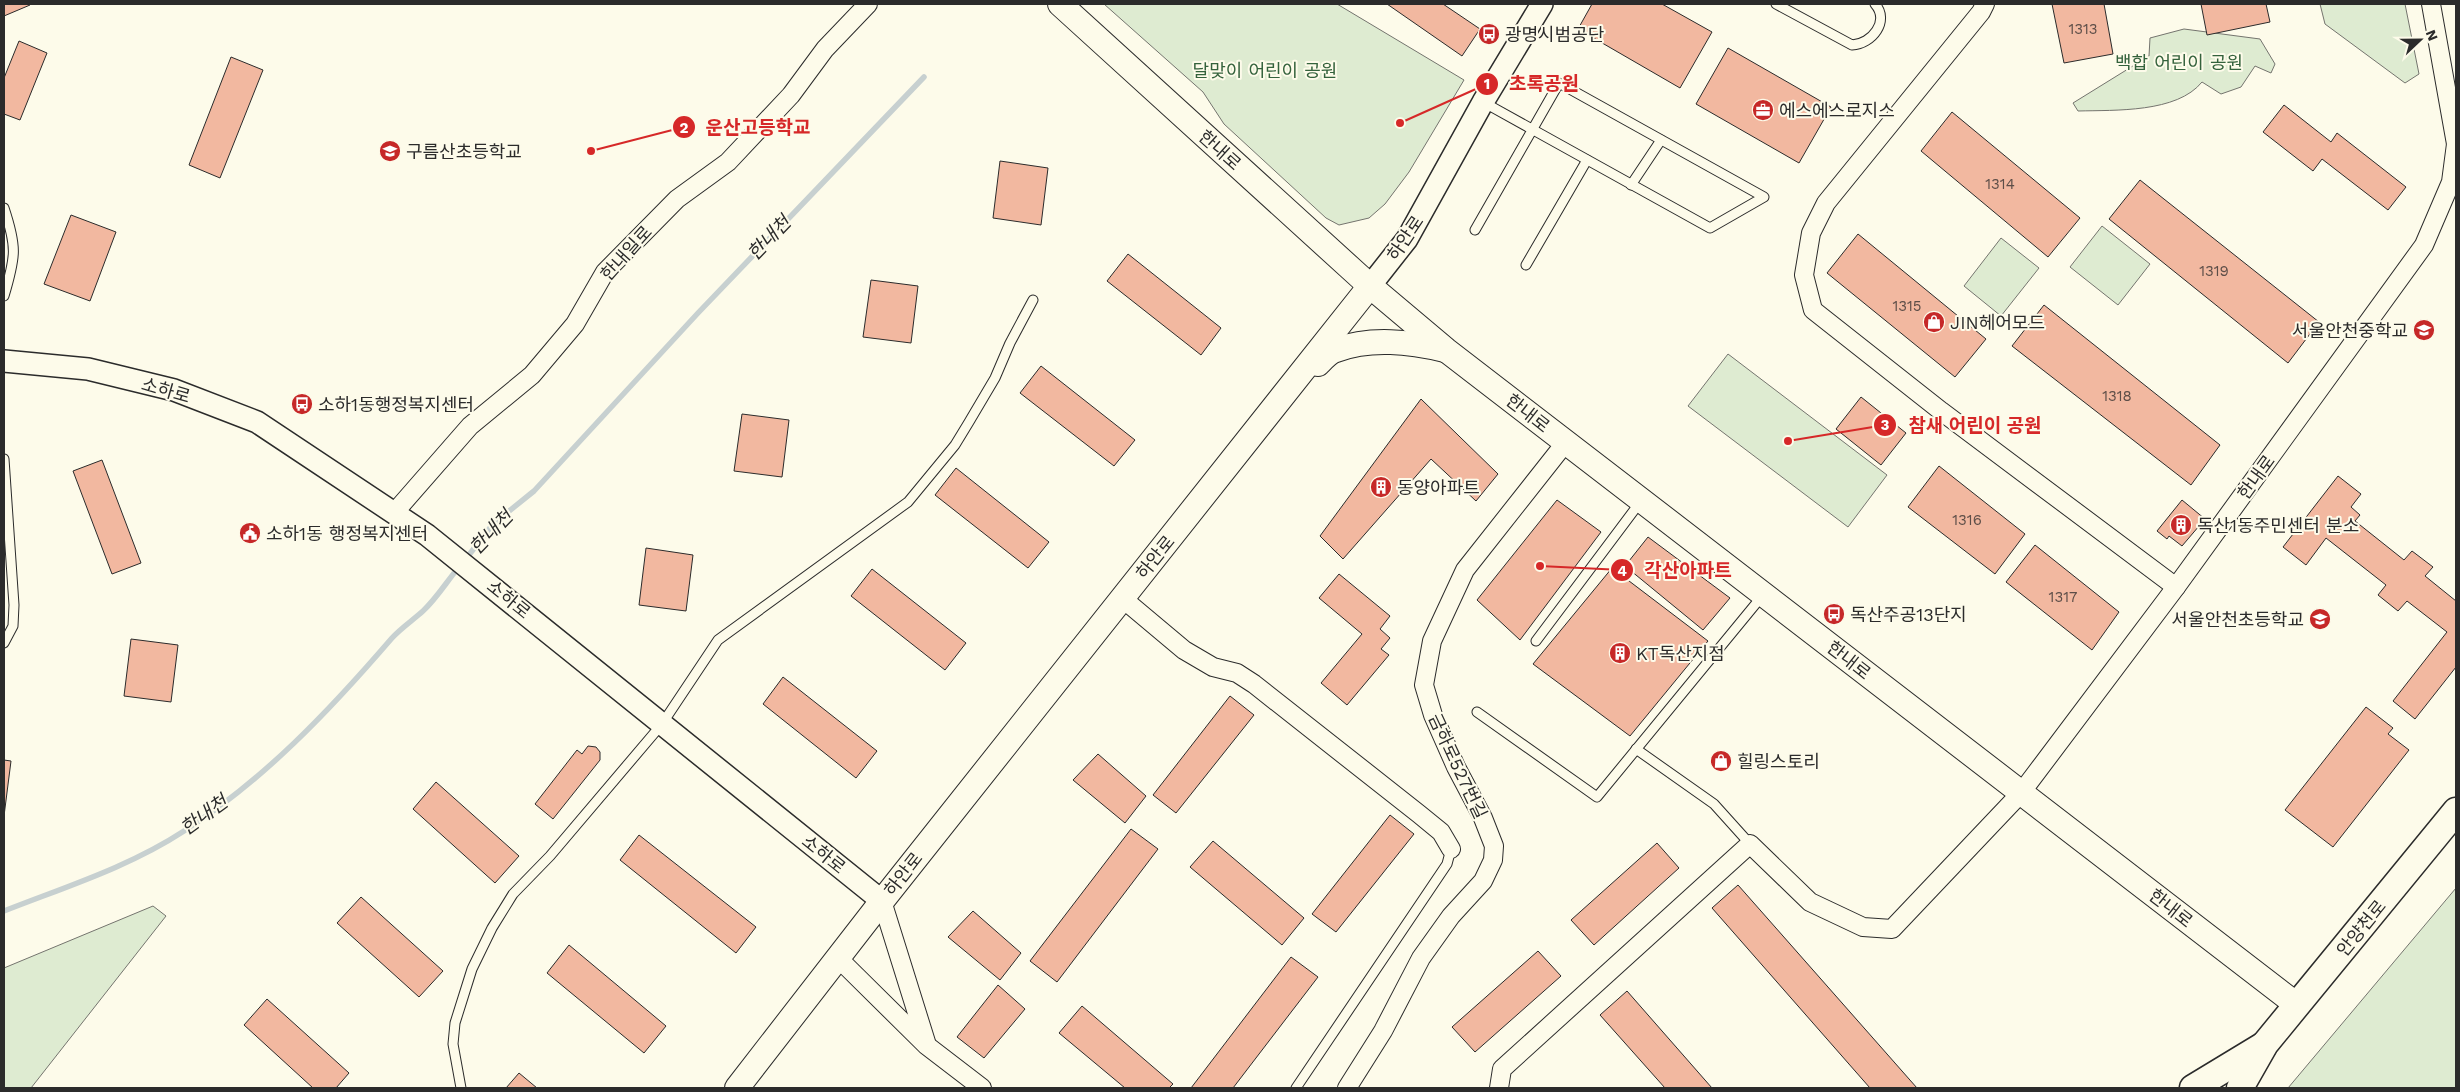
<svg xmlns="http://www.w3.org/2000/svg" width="2460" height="1092" font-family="'Work Sans','Noto Sans KR',sans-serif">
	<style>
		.green { fill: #deebd1; stroke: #74746e }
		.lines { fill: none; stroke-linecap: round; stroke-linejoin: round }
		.stream { stroke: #c7d0d0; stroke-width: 5.5 }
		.building { fill: #f2b8a0; stroke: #2b2b2b }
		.service-casing { stroke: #2b2b2b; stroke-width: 11 }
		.minor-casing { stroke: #2b2b2b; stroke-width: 20 }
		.tertiary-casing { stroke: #2b2b2b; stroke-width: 24 }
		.secondary-casing { stroke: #2b2b2b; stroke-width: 26 }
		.primary-casing { stroke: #2b2b2b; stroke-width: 29 }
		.service { stroke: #fdfbea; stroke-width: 9 }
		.minor { stroke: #fdfbea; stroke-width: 18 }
		.tertiary { stroke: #fdfbea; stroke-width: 21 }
		.secondary { stroke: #fdfbea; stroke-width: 24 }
		.primary { stroke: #fdfbea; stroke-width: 26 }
		.labels { text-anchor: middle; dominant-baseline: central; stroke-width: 4; stroke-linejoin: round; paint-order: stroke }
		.number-label { font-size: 15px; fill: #5d4e48 }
		.poi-label { font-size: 18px; fill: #2b2b2b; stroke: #fdfbea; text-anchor: start }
		.park-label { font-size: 18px; fill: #34623c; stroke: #fdfbea }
		.street-label { font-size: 18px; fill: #2b2b2b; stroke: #fdfbea }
		.water-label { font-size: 19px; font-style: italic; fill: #2b2b2b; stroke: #fdfbea }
		.leader { fill: none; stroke: #d62828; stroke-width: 2 }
		.callout-dot { fill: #d62828; stroke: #fdfbea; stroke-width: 2 }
		.mark-label { font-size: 15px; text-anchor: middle; font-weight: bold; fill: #fff }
		.callout-label { font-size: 19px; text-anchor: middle; font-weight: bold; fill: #d62828; stroke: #fdfbea; stroke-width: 4; stroke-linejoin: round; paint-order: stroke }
	</style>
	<rect width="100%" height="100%" fill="#fdfbea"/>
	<g class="green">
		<path d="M 1104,4 L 1337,4 L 1464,80 L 1409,172 L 1385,204 L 1369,218 L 1339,225 L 1326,218 L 1224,124 L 1203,92 Z"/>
		<path d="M 2320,4 L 2405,4 L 2419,74 L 2405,83 L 2325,24 Z"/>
		<path d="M 2184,29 L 2260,39 L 2275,64 L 2271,73 L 2255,66 L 2241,87 L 2221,94 L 2202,82 C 2177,113 2115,110 2078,111 L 2073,103 L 2149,56 L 2150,38 Z"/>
		<path d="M 2102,226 L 2150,264 L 2118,305 L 2070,267 Z"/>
		<path d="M 2001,238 L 2039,268 L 2001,316 L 1964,286 Z"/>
		<path d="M 1728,354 L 1887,475 L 1848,527 L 1688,406 Z"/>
		<path d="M 2456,888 L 2456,1088 L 2288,1088 Z"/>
		<path d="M 153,906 L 166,916 L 31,1088 L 4,1088 L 4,968 Z"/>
	</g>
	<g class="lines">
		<g class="stream">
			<path d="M 465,560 L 493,524 L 534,491 L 698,313 L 924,77"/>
			<path d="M 4,911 C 65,887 129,867 184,831 C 264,780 330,710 392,638 C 401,628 413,620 423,611 C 437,598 447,581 459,567"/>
		</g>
	</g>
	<g class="building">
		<path d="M 4,4 L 29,4 L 30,5 L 4,16 Z"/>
		<path d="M 1387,4 L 1443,4 L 1480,29 L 1462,56 Z"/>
		<path d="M 1592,4 L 1662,4 L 1712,32 L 1680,88 L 1578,29 Z"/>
		<path d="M 2052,4 L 2104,4 L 2113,54 L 2064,63 Z"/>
		<path d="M 2201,4 L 2266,4 L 2270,22 L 2207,35 Z"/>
		<path d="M 19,41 L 47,53 L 20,120 L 4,114 L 4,78 Z"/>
		<path d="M 1728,48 L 1831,107 L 1799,163 L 1696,104 Z"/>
		<path d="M 231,57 L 263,70 L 220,178 L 189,165 Z"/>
		<path d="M 2284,105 L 2331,142 L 2337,133 L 2406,187 L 2388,210 L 2322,159 L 2313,171 L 2263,132 Z"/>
		<path d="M 1952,112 L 2080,218 L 2048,257 L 1921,151 Z"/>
		<path d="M 1000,161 L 1048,168 L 1041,225 L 993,218 Z"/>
		<path d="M 2140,180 L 2319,322 L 2288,363 L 2109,219 Z"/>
		<path d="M 71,215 L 116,232 L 90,301 L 44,284 Z"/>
		<path d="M 1858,234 L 1986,339 L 1955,377 L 1827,273 Z"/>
		<path d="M 1128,254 L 1221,328 L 1201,355 L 1107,281 Z"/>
		<path d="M 871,280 L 918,286 L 911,343 L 863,337 Z"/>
		<path d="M 2044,305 L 2220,445 L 2191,485 L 2012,346 Z"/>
		<path d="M 1041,366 L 1135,440 L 1114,466 L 1020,393 Z"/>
		<path d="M 1861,397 L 1906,433 L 1881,465 L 1836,429 Z"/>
		<path d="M 1421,399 L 1498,474 L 1476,501 L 1431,459 L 1343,559 L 1320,536 Z"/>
		<path d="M 742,414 L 789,420 L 782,477 L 734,471 Z"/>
		<path d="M 102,460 L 141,563 L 112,574 L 73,471 Z"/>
		<path d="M 1939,466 L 2025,534 L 1995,574 L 1908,507 Z"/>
		<path d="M 956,468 L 1049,542 L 1028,568 L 935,495 Z"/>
		<path d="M 2338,476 L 2361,494 L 2351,507 L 2360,515 L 2355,521 L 2404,560 L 2412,551 L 2433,567 L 2425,576 L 2456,601 L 2456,667 L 2415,719 L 2393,701 L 2447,632 L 2407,601 L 2398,611 L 2378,595 L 2386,585 L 2326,538 L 2306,565 L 2283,547 Z"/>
		<path d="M 1557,500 L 1601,532 L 1520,640 L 1477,600 Z"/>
		<path d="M 2182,500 L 2205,519 L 2182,546 L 2169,536 L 2167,539 L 2157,531 Z"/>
		<path d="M 1648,537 L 1730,598 L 1703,630 L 1625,566 Z"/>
		<path d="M 2035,545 L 2119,612 L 2092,650 L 2006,582 Z"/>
		<path d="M 646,548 L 693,555 L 686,611 L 639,605 Z"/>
		<path d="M 1612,568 L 1708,641 L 1630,736 L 1533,664 Z"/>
		<path d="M 872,569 L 966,643 L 945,670 L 851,596 Z"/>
		<path d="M 1339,574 L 1390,616 L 1380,629 L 1390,638 L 1381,649 L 1389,655 L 1347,705 L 1321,683 L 1362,634 L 1319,598 Z"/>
		<path d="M 131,639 L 178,645 L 171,702 L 124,696 Z"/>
		<path d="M 783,677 L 877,751 L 856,778 L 763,704 Z"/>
		<path d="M 1230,696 L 1254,715 L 1176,813 L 1153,795 Z"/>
		<path d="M 2366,707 L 2393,728 L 2388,734 L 2409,750 L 2333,847 L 2285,810 Z"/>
		<path d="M 588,746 L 596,747 L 600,752 L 600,760 L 553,819 L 535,804 L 577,750 L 582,754 Z"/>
		<path d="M 1098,754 L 1146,796 L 1125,823 L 1073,780 Z"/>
		<path d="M 4,760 L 11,761 L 4,816 Z"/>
		<path d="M 436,782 L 519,856 L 495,883 L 413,809 Z"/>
		<path d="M 1390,815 L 1414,834 L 1336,932 L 1312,914 Z"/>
		<path d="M 1131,829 L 1158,849 L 1057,982 L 1030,961 Z"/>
		<path d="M 639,835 L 756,927 L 736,953 L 620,860 Z"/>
		<path d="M 1213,841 L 1304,918 L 1282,945 L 1190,867 Z"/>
		<path d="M 1657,843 L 1679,868 L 1594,945 L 1571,920 Z"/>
		<path d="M 1738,885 L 1917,1088 L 1870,1088 L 1712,908 Z"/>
		<path d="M 361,897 L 443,971 L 419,997 L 337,923 Z"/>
		<path d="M 973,911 L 1021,953 L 1000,980 L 948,937 Z"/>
		<path d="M 569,945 L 666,1026 L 644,1053 L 547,973 Z"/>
		<path d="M 1538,951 L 1561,976 L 1475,1052 L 1452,1027 Z"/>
		<path d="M 1291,957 L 1318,977 L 1233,1088 L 1191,1088 Z"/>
		<path d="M 998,985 L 1025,1009 L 984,1058 L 957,1037 Z"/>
		<path d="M 1627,991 L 1712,1088 L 1665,1088 L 1600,1015 Z"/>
		<path d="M 267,999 L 349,1073 L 336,1088 L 313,1088 L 244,1025 Z"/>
		<path d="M 1082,1006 L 1173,1084 L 1169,1088 L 1125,1088 L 1059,1033 Z"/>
		<path d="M 519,1073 L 537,1088 L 506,1088 Z"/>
	</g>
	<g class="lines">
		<g class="service-casing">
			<g id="service">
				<path d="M 1776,4 L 1852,45 C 1872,44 1890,21 1875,4"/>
				<path d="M 1631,185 L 1661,140"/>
				<path d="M 4,208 C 17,247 16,256 4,296"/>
				<path d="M 1475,230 L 1559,83 L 1764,197 L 1710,228 L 1483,102"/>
				<path d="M 1526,265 L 1587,160"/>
				<path d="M 4,459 L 14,605 L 13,626 L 4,643"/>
				<path d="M 1536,641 L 1641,501"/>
				<path d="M 1477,712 L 1597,797 L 1763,595"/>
				<path d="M 1636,749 L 1714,804 L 1750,844"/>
				<path d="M 461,1088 L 453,1044 L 455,1023 L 472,969 L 492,928 L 513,894 L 550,856 L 662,724 L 718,640 L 908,502 L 955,445 L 969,422 L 995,378 L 1010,343 L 1033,300"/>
				<path d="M 1296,1088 L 1447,864 L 1451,849"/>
			</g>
		</g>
		<g class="minor-casing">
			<g id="minor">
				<path d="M 1985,4 L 1981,12 L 1826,203 L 1811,233 L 1804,275 L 1813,310 L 1941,411 L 2176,587"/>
				<path d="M 2431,4 L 2456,144"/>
				<path d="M 394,513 L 470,426 L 532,375 L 575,324 L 605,272 L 677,199 L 728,162 L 791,95 L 825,49 L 868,4"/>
				<path d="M 1122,598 L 1184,650 L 1213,667 L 1237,673 L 1254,684 L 1419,814 L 1441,832 L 1451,849"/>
				<path d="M 882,901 L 926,1042"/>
				<path d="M 838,958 L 926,1045 L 982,1088"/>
				<path d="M 1347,1088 L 1383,1031 L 1421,958 L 1451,916 L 1483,881 L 1493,860 L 1494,846 L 1483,818 L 1456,767 L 1433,715 L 1424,685 L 1432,641 L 1465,570 L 1566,442"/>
				<path d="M 1499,1088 L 1502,1069 L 1750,844 L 1810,902 L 1863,927 L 1892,929 L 2021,793 L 2176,587 L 2424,245 L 2451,182 L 2456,144"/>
			</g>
		</g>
		<g class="tertiary-casing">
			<g id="tertiary">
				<path d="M 1370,286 L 1407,239 L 1483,102 L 1542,4"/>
				<path d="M 4,361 L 88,369 L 174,390 L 257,422 L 427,535 L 882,901"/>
			</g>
		</g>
		<g class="secondary-casing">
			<g id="secondary">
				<path d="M 1060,4 L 1370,286 L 1446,350 L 2297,1005"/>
				<path d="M 1318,364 C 1323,359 1329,352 1336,350 C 1371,337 1410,342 1445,350"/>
				<path d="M 737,1088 L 882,901 L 1370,286"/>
			</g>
		</g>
		<g class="primary-casing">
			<g id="primary">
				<path d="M 2193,1088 L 2264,1045"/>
				<path d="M 2240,1088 L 2265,1044 L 2456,811"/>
			</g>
		</g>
		<use href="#service" class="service"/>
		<use href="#minor" class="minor"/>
		<use href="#tertiary" class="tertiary"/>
		<use href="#secondary" class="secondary"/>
		<use href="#primary" class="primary"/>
	</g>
	<defs>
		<g id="bus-disc" transform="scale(1.125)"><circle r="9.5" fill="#c62828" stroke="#fdfbea"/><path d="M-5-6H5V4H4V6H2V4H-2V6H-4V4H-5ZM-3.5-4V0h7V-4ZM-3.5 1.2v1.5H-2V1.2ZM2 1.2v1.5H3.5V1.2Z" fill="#fff"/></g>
		<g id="office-disc" transform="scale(1.125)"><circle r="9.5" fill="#c62828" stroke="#fdfbea"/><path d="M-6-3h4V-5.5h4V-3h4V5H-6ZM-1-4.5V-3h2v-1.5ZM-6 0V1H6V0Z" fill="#fff"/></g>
		<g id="school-disc" transform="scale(1.125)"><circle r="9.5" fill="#c62828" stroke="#fdfbea"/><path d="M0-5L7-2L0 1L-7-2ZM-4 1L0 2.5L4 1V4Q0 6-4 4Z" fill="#fff"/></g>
		<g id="shop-disc" transform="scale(1.125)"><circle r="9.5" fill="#c62828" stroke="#fdfbea"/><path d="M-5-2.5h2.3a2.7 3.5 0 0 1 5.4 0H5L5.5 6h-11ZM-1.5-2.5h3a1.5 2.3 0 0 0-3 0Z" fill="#fff"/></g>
		<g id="building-disc" transform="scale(1.125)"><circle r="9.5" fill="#c62828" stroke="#fdfbea"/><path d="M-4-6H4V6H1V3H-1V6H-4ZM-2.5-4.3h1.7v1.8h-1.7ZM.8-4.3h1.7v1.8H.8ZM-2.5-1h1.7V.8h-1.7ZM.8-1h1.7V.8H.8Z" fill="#fff"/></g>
		<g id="civic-disc" transform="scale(1.125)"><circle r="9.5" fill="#c62828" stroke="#fdfbea"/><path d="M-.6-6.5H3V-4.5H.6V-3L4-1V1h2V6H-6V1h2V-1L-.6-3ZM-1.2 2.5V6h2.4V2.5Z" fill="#fff"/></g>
	</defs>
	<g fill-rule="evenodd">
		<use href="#bus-disc" x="1489" y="34"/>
		<use href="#office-disc" x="1763" y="110"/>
		<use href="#school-disc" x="390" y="151"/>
		<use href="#shop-disc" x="1934" y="322"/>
		<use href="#school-disc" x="2424" y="330"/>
		<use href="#bus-disc" x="302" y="404"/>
		<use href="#building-disc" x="1381" y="487"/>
		<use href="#building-disc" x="2181" y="525"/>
		<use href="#civic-disc" x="250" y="533"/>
		<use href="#bus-disc" x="1834" y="614"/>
		<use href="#school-disc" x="2320" y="619"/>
		<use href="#building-disc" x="1620" y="653"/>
		<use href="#shop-disc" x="1721" y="761"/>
	</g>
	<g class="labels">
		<g class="number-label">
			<text x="2083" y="29">1313</text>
			<text x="2000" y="184">1314</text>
			<text x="2214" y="271">1319</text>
			<text x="1907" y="306">1315</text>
			<text x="2117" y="396">1318</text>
			<text x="1967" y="520">1316</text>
			<text x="2063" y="597">1317</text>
		</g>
		<g class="poi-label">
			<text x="1505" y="34">광명시범공단</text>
			<text x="1779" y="110">에스에스로지스</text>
			<text x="406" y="151">구름산초등학교</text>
			<text x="1950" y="322">JIN헤어모드</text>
			<text x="2408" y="330" text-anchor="end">서울안천중학교</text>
			<text x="318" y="404">소하1동행정복지센터</text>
			<text x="1397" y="487">동양아파트</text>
			<text x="2197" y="525">독산1동주민센터 분소</text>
			<text x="266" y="533">소하1동 행정복지센터</text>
			<text x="1850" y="614">독산주공13단지</text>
			<text x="2304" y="619" text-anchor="end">서울안천초등학교</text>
			<text x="1636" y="653">KT독산지점</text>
			<text x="1737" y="761">힐링스토리</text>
		</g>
		<g class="park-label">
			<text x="2179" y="62">백합 어린이 공원</text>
			<text x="1265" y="70">달맞이 어린이 공원</text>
		</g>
		<g class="street-label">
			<text transform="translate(1220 150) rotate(42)">한내로</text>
			<text transform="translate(1405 238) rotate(-56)">하안로</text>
			<text transform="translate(626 253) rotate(-48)">한내일로</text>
			<text transform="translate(166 390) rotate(16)">소하로</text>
			<text transform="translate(1528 413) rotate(38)">한내로</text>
			<text transform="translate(2256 477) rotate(-54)">한내로</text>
			<text transform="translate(1155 557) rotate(-51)">하안로</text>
			<text transform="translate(509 599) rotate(39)">소하로</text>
			<text transform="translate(1849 660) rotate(38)">한내로</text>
			<text transform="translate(1458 766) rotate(65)">금하로527번길</text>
			<text transform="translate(824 854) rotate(39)">소하로</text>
			<text transform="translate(903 874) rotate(-52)">하안로</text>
			<text transform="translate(2171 908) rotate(38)">한내로</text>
			<text transform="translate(2361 928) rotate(-51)">안양천로</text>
		</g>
		<g class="water-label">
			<text transform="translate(769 238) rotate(-46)">한내천</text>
			<text transform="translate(491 532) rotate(-46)">한내천</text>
			<text transform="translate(204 815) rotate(-36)">한내천</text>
		</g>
	</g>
	<path class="leader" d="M1400 123L1487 84M591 151L684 127M1788 441L1885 425M1540 566L1622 570"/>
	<g class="callout-dot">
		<circle cx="1400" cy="123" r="5"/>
		<circle cx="591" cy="151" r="5"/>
		<circle cx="1788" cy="441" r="5"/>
		<circle cx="1540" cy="566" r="5"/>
		<circle cx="1487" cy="84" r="12"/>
		<circle cx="684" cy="127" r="12"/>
		<circle cx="1885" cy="425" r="12"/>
		<circle cx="1622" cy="570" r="12"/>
	</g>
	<g class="mark-label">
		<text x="1487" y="89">1</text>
		<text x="684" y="133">2</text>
		<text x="1885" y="430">3</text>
		<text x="1622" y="576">4</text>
	</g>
	<g class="callout-label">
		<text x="1544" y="90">초록공원</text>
		<text x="758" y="134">운산고등학교</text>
		<text x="1975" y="432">참새 어린이 공원</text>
		<text x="1688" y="577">각산아파트</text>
	</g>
	<rect width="2460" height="1092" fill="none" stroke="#2b2b2b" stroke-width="10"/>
	<g transform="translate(2420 40) rotate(68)" stroke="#fdfbea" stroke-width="4" paint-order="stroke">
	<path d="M0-4L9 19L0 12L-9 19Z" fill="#2b2b2b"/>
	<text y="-8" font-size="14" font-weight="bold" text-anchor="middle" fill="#2b2b2b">N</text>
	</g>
</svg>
